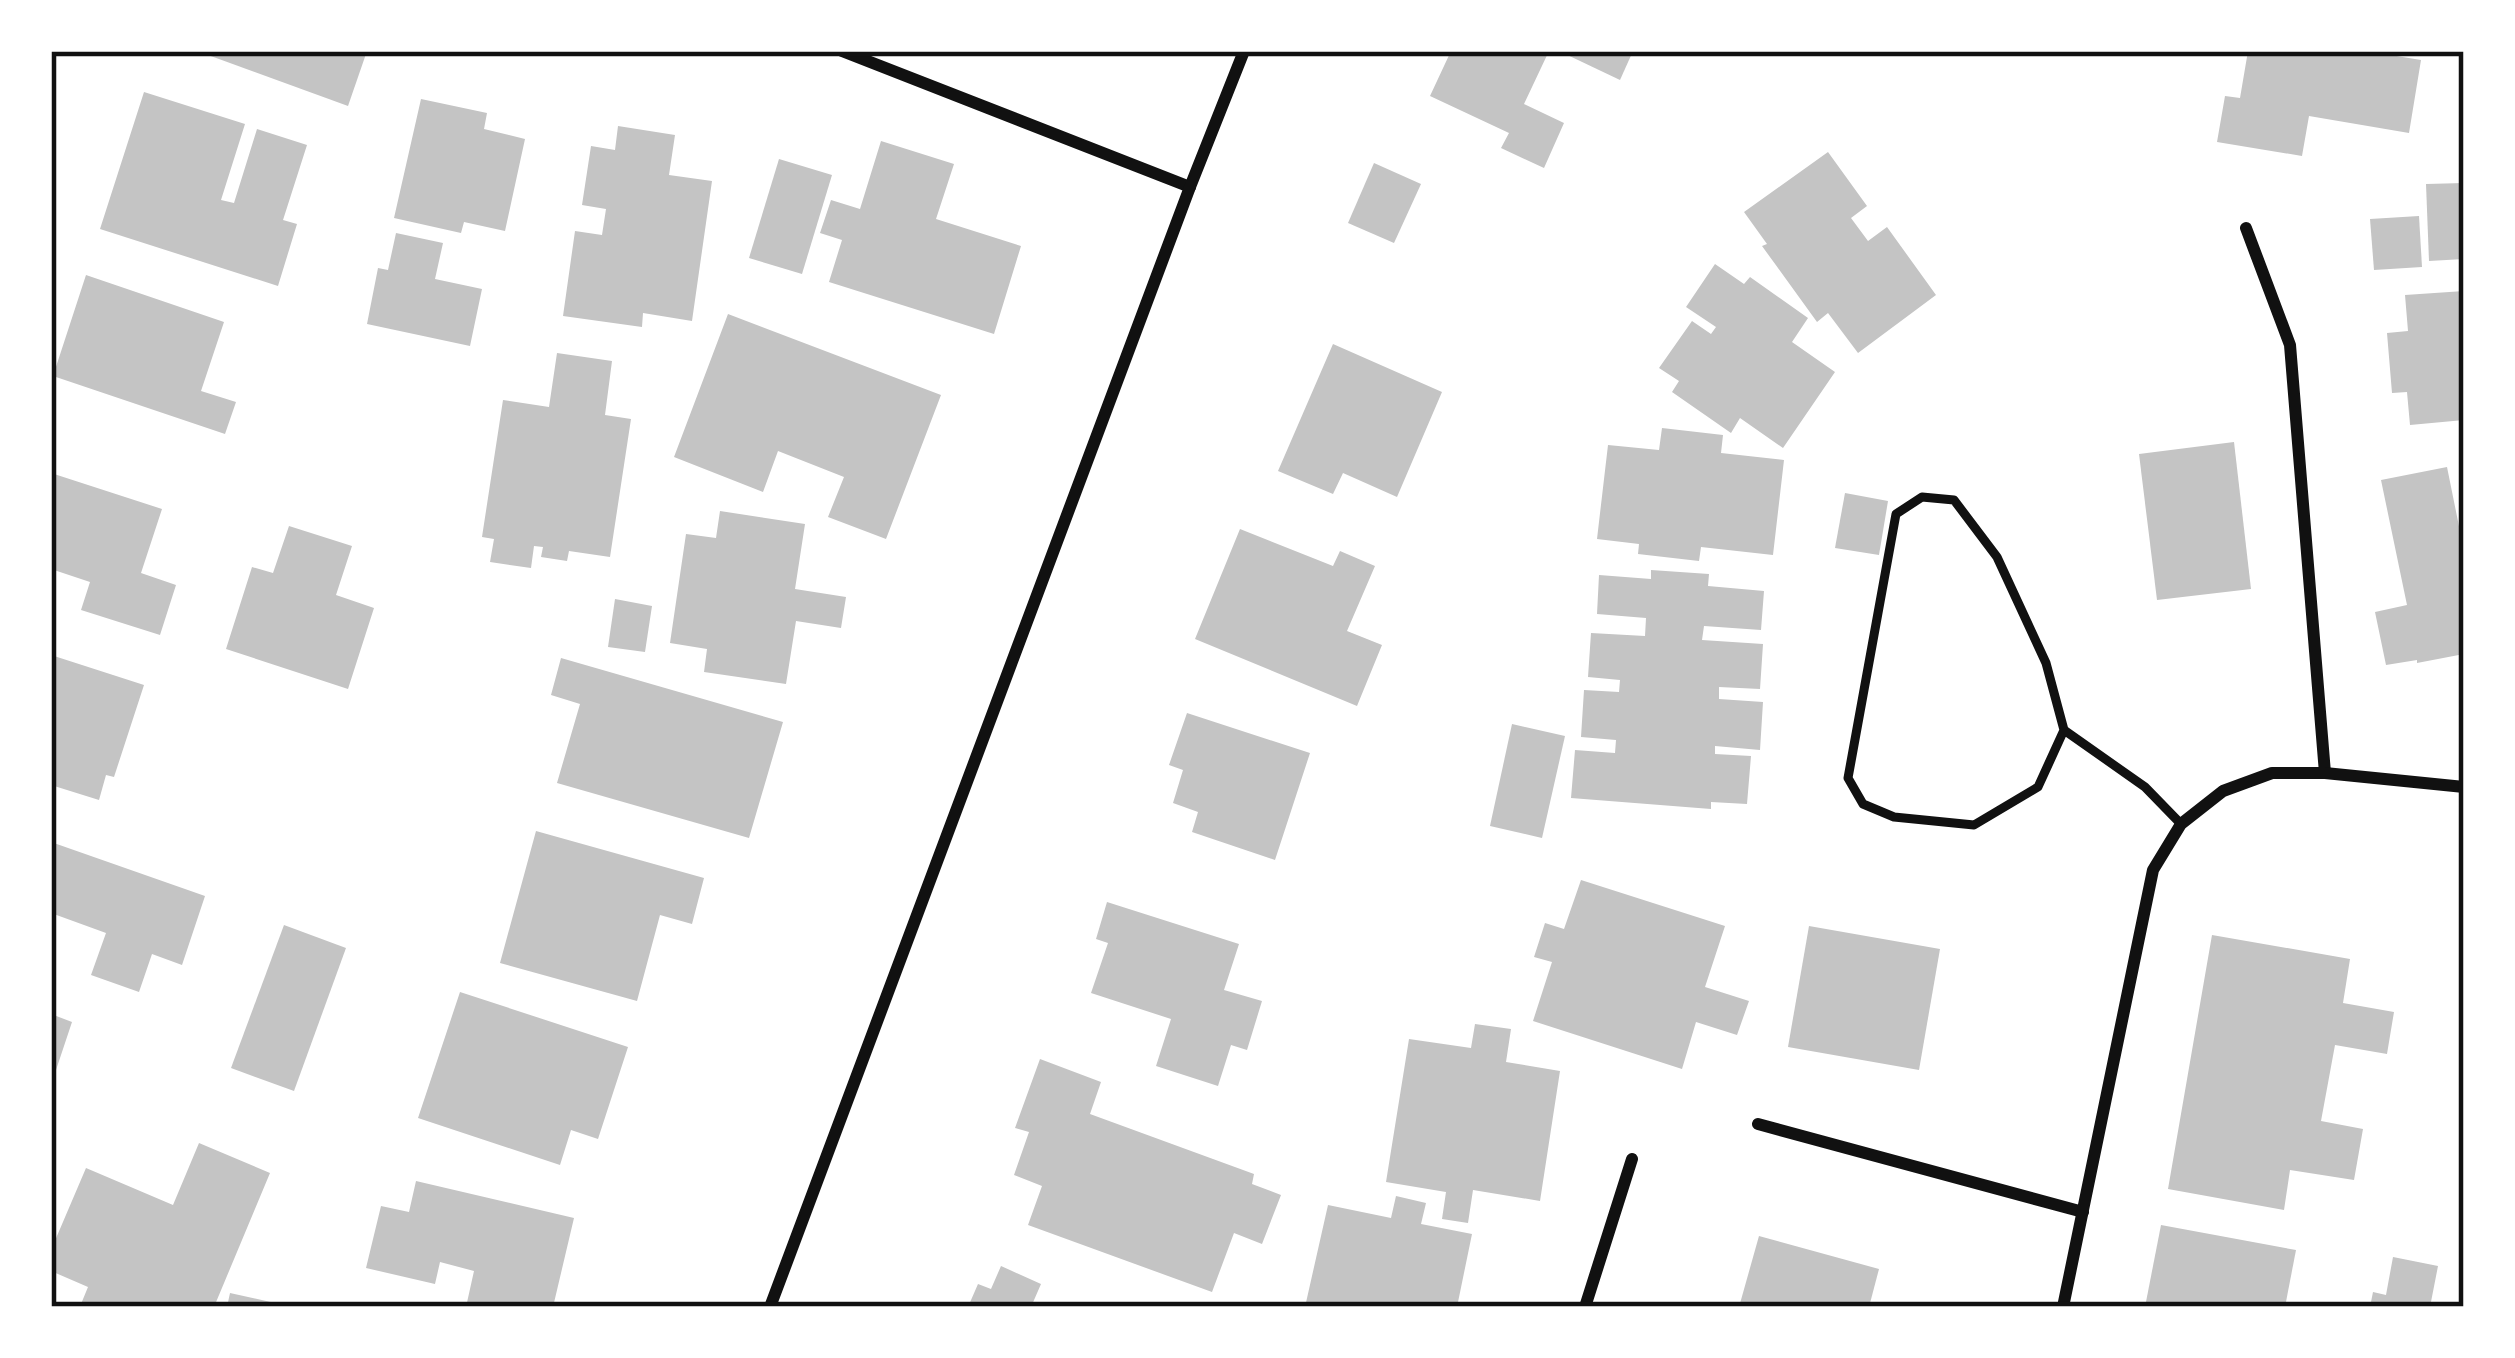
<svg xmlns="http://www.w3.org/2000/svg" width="2515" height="1358" font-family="Spectral,serif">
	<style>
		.building { fill: #c4c4c4 }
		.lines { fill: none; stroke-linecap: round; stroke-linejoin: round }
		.service { stroke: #111; stroke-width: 9 }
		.minor { stroke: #111; stroke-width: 12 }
		.neatline { fill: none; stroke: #111; stroke-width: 4.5 }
	</style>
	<rect width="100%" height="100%" fill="#fff"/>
	<g class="building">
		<path d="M 197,51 L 367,51 L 348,106 Z"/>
		<path d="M 1451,51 L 1549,51 L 1524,104 L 1564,123 L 1544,168 L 1501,148 L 1509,133 L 1430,96 Z"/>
		<path d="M 1559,51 L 1633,51 L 1620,80 Z"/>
		<path d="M 2248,51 L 2366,51 L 2421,60 L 2409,133 L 2309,116 L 2302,156 L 2217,142 L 2225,96 L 2240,98 Z"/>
		<path d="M 144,92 L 245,124 L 221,200 L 234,203 L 257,129 L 307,145 L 283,220 L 297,224 L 278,286 L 100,229 Z"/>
		<path d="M 421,99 L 487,113 L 484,129 L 525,139 L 505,231 L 464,222 L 461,233 L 394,218 Z"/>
		<path d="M 618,126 L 675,135 L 669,175 L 712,181 L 692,321 L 643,313 L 642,327 L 563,316 L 575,231 L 602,235 L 606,209 L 582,205 L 591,146 L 615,150 Z"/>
		<path d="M 881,141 L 954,164 L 936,219 L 1021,246 L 994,334 L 829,282 L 842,240 L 820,233 L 831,200 L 860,209 Z"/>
		<path d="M 1828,152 L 1867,206 L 1851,218 L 1868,241 L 1887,227 L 1936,295 L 1858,353 L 1828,313 L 1817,322 L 1762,246 L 1767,244 L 1744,212 Z"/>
		<path d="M 779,159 L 832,175 L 802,274 L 749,258 Z"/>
		<path d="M 1374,163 L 1421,184 L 1394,243 L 1348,223 Z"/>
		<path d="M 2464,183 L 2464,259 L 2429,261 L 2426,184 Z"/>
		<path d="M 2419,216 L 2422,267 L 2374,270 L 2370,219 Z"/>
		<path d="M 396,233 L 443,243 L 435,279 L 482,289 L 470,346 L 367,324 L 378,268 L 388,270 Z"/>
		<path d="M 1715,264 L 1744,284 L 1750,277 L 1808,318 L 1792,342 L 1835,372 L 1783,448 L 1740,418 L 1731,433 L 1672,392 L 1679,381 L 1659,368 L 1692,321 L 1711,334 L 1716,327 L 1686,307 Z"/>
		<path d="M 86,275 L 224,322 L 201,391 L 236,402 L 225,434 L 53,376 Z"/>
		<path d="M 2464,291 L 2464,420 L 2410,425 L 2407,392 L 2392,393 L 2387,333 L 2408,331 L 2405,295 Z"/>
		<path d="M 728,314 L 941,395 L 886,539 L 828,517 L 844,477 L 778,451 L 763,492 L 674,457 Z"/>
		<path d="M 1333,344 L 1442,392 L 1397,497 L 1343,473 L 1333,494 L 1278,471 Z"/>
		<path d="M 557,353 L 612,361 L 605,415 L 631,419 L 610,557 L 569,551 L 567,561 L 541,557 L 543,547 L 534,546 L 531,568 L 490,562 L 494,539 L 482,537 L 503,400 L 549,407 Z"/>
		<path d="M 1662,428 L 1723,435 L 1721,453 L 1784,460 L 1773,555 L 1701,547 L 1699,561 L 1638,554 L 1639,544 L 1597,539 L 1608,445 L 1659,450 Z"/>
		<path d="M 2234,442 L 2251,589 L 2157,600 L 2139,454 Z"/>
		<path d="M 2447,467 L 2464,551 L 2464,654 L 2417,663 L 2417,660 L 2386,665 L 2375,612 L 2407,605 L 2381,480 Z"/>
		<path d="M 51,473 L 162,509 L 141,573 L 176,585 L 160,635 L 81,610 L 90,582 L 51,569 Z"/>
		<path d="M 1845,493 L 1888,501 L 1879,555 L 1835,548 Z"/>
		<path d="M 720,511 L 805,524 L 795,589 L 846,597 L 841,628 L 796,621 L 786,684 L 704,672 L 707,649 L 670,643 L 686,534 L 716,538 Z"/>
		<path d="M 289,526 L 352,546 L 336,595 L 374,608 L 348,689 L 226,649 L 252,567 L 273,573 Z"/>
		<path d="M 1240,529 L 1333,566 L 1340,551 L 1375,566 L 1347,631 L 1382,645 L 1357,706 L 1195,639 Z"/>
		<path d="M 1651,570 L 1709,574 L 1708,586 L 1764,591 L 1761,630 L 1704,626 L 1702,640 L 1763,644 L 1760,689 L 1719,687 L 1719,699 L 1763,702 L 1760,750 L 1715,746 L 1715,754 L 1751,756 L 1747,804 L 1711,802 L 1711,809 L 1571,798 L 1575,750 L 1615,753 L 1616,740 L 1581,737 L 1584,690 L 1619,692 L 1620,680 L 1588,677 L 1591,633 L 1645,636 L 1646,618 L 1597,614 L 1599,575 L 1651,579 Z"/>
		<path d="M 615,599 L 652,606 L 645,652 L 608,647 Z"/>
		<path d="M 51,655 L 144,685 L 114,777 L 106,775 L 99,800 L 51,785 Z"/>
		<path d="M 561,658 L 783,722 L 749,838 L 557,783 L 580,704 L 551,695 Z"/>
		<path d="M 1187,713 L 1310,753 L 1275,860 L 1192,832 L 1198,812 L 1173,803 L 1183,770 L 1169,765 Z"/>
		<path d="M 1512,724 L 1565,736 L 1542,838 L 1490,826 Z"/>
		<path d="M 536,831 L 704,878 L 692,924 L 660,915 L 637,1001 L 500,963 Z"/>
		<path d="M 51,842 L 205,896 L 182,965 L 152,954 L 139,992 L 91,975 L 106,933 L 51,913 Z"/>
		<path d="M 1581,880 L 1725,926 L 1705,987 L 1749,1001 L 1737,1035 L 1696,1022 L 1682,1069 L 1533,1021 L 1552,962 L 1534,957 L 1545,923 L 1564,929 Z"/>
		<path d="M 1107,902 L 1239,944 L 1224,990 L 1262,1001 L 1247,1050 L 1231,1045 L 1218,1086 L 1156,1066 L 1171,1019 L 1091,993 L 1108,943 L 1096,939 Z"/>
		<path d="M 284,925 L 346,948 L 294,1091 L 231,1068 Z"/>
		<path d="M 1809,926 L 1940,949 L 1919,1070 L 1788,1047 Z"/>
		<path d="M 2212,935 L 2350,959 L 2343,1003 L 2394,1012 L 2387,1054 L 2335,1045 L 2321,1121 L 2363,1129 L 2354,1180 L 2290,1170 L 2284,1210 L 2168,1189 Z"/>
		<path d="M 460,992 L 628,1047 L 598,1139 L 571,1130 L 560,1165 L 418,1118 Z"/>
		<path d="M 51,1014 L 72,1022 L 52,1082 L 51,1082 Z"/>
		<path d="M 1475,1024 L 1511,1029 L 1506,1062 L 1560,1071 L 1540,1201 L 1473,1190 L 1468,1223 L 1442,1219 L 1446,1192 L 1386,1182 L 1409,1039 L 1471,1048 Z"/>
		<path d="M 1040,1059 L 1101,1082 L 1090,1114 L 1254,1174 L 1252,1184 L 1281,1195 L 1262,1244 L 1234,1233 L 1212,1292 L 1028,1225 L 1042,1186 L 1014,1175 L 1029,1132 L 1015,1128 Z"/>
		<path d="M 199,1143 L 270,1173 L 214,1307 L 182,1307 L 173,1303 L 172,1307 L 89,1307 L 81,1304 L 88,1287 L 51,1271 L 51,1250 L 86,1168 L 173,1205 Z"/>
		<path d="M 416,1181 L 574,1218 L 553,1307 L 466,1307 L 474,1271 L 440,1262 L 435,1284 L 366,1268 L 381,1206 L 409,1212 Z"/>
		<path d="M 1396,1196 L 1426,1203 L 1421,1224 L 1472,1234 L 1457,1307 L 1305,1307 L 1328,1205 L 1391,1218 Z"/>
		<path d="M 2161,1225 L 2296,1250 L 2285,1307 L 2145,1307 Z"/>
		<path d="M 1759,1236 L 1879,1269 L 1869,1307 L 1739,1307 Z"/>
		<path d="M 2393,1257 L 2438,1266 L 2430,1307 L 2370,1307 L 2373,1292 L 2386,1295 Z"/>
		<path d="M 1001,1266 L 1041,1284 L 1031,1307 L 968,1307 L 978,1284 L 991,1289 Z"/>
		<path d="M 230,1293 L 284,1305 L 283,1307 L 227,1307 Z"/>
	</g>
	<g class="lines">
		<path class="service" d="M 2064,730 L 2038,787 L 1974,825 L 1894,817 L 1863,804 L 1848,778 L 1896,514 L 1922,497 L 1954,500 L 1997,557 L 2046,663 L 2064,730 L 2145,787 L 2181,824"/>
		<g class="minor">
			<path d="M 842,51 L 1190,187"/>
			<path d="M 2246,228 L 2290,345 L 2325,773"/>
			<path d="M 1758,1124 L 2083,1212"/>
			<path d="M 770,1307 L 1190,187 L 1244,51"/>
			<path d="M 1585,1307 L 1632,1159"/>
			<path d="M 2063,1307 L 2153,870 L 2181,824 L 2223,791 L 2272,773 L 2325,773 L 2464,787"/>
		</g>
	</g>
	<rect width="2515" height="1358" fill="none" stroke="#ffffff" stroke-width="108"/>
	<rect x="54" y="54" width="2407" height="1250" class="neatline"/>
</svg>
